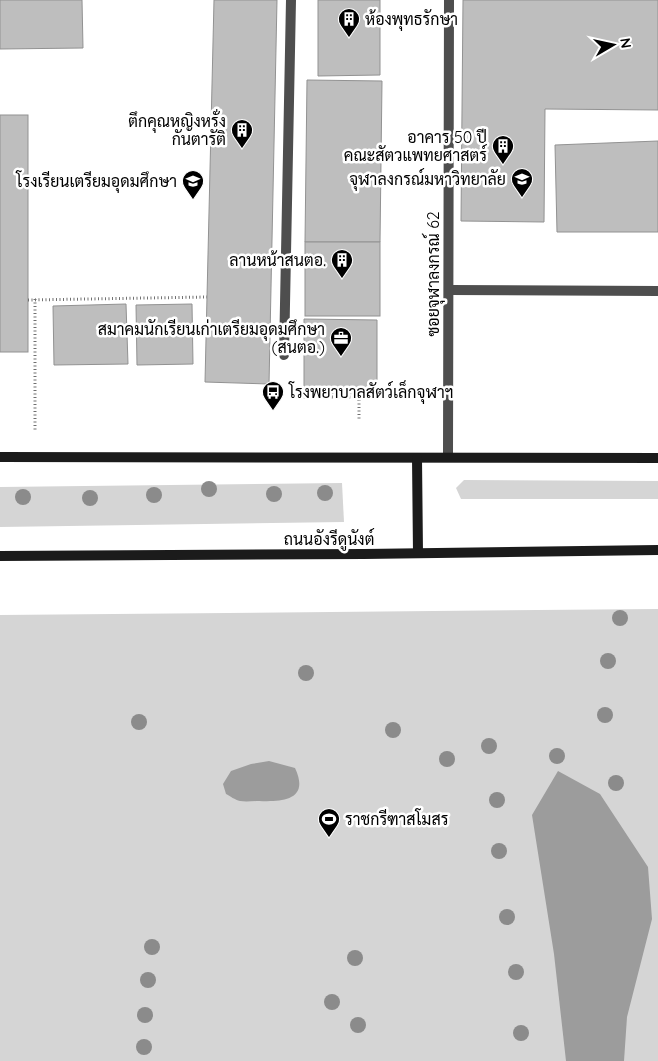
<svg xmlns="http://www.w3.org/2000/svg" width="658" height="1061" font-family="Quicksand,Sarabun,sans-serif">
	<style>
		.green { fill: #d5d5d5 }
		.water { fill: #9c9c9c }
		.building { fill: #bebebe; stroke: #929292 }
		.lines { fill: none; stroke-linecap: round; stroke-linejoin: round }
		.path { stroke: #707070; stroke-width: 3; stroke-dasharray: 1 2.5; stroke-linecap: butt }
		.lane { stroke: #4e4e4e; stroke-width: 10 }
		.street { stroke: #4e4e4e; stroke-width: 10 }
		.secondary { stroke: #1b1b1b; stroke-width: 10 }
		.tree { fill: #8b8b8b }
		.labels { text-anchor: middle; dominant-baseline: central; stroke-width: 5; stroke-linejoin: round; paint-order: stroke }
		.poi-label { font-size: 16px; fill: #000; stroke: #fff; text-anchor: end }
		.street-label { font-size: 16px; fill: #000; stroke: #fff }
	</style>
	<rect width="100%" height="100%" fill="#fff"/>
	<g class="green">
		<path d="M 464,480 L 658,481 L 658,499 L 461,499 L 456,488 Z"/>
		<path d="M 342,483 L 344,522 L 0,527 L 0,487 Z"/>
		<path d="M 658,609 L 658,1061 L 0,1061 L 0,615 Z"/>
	</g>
	<g class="water">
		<path d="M 269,761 L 295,768 C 310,800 283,802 259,801 C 253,801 246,802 240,801 C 235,800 230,796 226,794 L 223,784 L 231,771 L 251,764 Z"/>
		<path d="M 558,771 L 600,794 L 648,867 L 652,919 L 627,1017 L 624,1061 L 566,1061 L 554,954 L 532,815 Z"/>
	</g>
	<g class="building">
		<path d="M 0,0 L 82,0 L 83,48 L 0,49 Z"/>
		<path d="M 214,0 L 277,0 L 269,384 L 205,382 Z"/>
		<path d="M 318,0 L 380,0 L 380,75 L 318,76 Z"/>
		<path d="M 463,0 L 658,0 L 658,110 L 545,109 L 544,222 L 461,221 Z"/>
		<path d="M 307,80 L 382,81 L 380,242 L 305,242 Z"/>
		<rect x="0" y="115" width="28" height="237"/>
		<path d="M 658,141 L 658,232 L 557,232 L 555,145 Z"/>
		<rect x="305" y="242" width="75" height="74"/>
		<path d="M 126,304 L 128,364 L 54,365 L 53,306 Z"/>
		<path d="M 192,304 L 193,364 L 137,365 L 136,305 Z"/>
		<path d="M 304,319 L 377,320 L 377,394 L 304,393 Z"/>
	</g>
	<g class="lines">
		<g class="path">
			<path d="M 35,299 L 35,431"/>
			<path d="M 28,300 L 207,297"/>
			<path d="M 292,380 L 297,397 L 359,397"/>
			<path d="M 359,393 L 359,419"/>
		</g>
		<g class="lane">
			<path d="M 449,290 L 658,291"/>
			<path d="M 284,355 L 291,0"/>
		</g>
		<path class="street" d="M 448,457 L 449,0"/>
		<g class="secondary">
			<path d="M 0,457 L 658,458"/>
			<path d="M 417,458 L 418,553"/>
			<path d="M 0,556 L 364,554 L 658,550"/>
		</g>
	</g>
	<g class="tree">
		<circle cx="209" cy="489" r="8"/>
		<circle cx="325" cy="493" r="8"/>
		<circle cx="274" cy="494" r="8"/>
		<circle cx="154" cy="495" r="8"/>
		<circle cx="23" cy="497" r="8"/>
		<circle cx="90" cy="498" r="8"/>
		<circle cx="620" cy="618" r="8"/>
		<circle cx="608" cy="661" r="8"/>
		<circle cx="306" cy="673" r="8"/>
		<circle cx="605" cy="715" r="8"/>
		<circle cx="139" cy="722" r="8"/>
		<circle cx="393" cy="730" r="8"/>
		<circle cx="489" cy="746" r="8"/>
		<circle cx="557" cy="756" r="8"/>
		<circle cx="447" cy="759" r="8"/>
		<circle cx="616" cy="783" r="8"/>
		<circle cx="497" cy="800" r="8"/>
		<circle cx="499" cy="851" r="8"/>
		<circle cx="507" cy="917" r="8"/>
		<circle cx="152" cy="947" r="8"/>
		<circle cx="355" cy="958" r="8"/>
		<circle cx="516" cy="972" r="8"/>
		<circle cx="148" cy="980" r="8"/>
		<circle cx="332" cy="1002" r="8"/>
		<circle cx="145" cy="1015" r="8"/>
		<circle cx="358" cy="1025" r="8"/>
		<circle cx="521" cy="1033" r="8"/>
		<circle cx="144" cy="1047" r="8"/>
	</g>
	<defs>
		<g id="building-pin" transform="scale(1.125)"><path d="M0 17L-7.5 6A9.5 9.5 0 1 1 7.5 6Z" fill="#000" stroke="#fff"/><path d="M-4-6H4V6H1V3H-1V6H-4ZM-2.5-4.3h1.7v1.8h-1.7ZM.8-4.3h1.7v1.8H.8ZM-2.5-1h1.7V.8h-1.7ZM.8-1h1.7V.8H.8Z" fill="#fff"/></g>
		<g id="university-pin" transform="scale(1.125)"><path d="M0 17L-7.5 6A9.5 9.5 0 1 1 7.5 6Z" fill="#000" stroke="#fff"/><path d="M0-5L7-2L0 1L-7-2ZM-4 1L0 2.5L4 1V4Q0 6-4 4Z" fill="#fff"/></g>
		<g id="school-pin" transform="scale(1.125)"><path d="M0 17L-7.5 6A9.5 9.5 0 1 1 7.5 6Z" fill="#000" stroke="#fff"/><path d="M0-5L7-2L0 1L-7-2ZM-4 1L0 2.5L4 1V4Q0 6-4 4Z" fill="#fff"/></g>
		<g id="office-pin" transform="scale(1.125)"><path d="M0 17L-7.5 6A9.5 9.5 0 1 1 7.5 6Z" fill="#000" stroke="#fff"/><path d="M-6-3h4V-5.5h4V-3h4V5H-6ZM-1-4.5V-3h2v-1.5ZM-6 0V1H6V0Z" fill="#fff"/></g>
		<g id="bus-pin" transform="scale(1.125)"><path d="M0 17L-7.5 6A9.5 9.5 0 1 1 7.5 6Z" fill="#000" stroke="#fff"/><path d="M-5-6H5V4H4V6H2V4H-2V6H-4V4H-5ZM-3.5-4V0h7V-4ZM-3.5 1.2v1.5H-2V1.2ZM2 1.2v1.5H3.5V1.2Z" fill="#fff"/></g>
		<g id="stadium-pin" transform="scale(1.125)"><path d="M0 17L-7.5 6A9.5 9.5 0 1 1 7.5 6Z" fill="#000" stroke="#fff"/><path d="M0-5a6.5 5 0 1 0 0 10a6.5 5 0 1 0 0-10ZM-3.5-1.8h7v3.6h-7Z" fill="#fff"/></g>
	</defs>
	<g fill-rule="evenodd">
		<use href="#building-pin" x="349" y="19"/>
		<use href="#building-pin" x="242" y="130"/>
		<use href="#building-pin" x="503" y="146"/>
		<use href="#university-pin" x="522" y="179"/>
		<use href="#school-pin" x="193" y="181"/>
		<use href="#building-pin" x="342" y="260"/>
		<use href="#office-pin" x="341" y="338"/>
		<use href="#bus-pin" x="273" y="392"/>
		<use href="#stadium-pin" x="329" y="819"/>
	</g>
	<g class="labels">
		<g class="poi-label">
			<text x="365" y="19" text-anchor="start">ห้องพุทธรักษา</text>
			<text x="226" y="121">ตึกคุณหญิงหรั่ง<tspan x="226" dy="18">กันตารัติ</tspan></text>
			<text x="487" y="137">อาคาร 50 ปี<tspan x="487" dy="18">คณะสัตวแพทยศาสตร์</tspan></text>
			<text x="506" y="179">จุฬาลงกรณ์มหาวิทยาลัย</text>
			<text x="177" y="181">โรงเรียนเตรียมอุดมศึกษา</text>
			<text x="326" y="260">ลานหน้าสนตอ.</text>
			<text x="325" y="329">สมาคมนักเรียนเก่าเตรียมอุดมศึกษา<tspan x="325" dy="18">(สนตอ.)</tspan></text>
			<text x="289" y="392" text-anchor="start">โรงพยาบาลสัตว์เล็กจุฬาฯ</text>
			<text x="345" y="819" text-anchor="start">ราชกรีฑาสโมสร</text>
		</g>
		<g class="street-label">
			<text transform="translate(433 274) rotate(-90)">ซอยจุฬาลงกรณ์ 62</text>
			<text x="329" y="539">ถนนอังรีดูนังต์</text>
		</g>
	</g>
	<g transform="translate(613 45) rotate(81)" stroke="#ffffff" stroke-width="4" paint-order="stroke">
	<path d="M0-4L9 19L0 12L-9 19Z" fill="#000000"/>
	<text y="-8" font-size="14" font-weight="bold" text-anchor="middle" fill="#000000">N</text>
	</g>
</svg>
